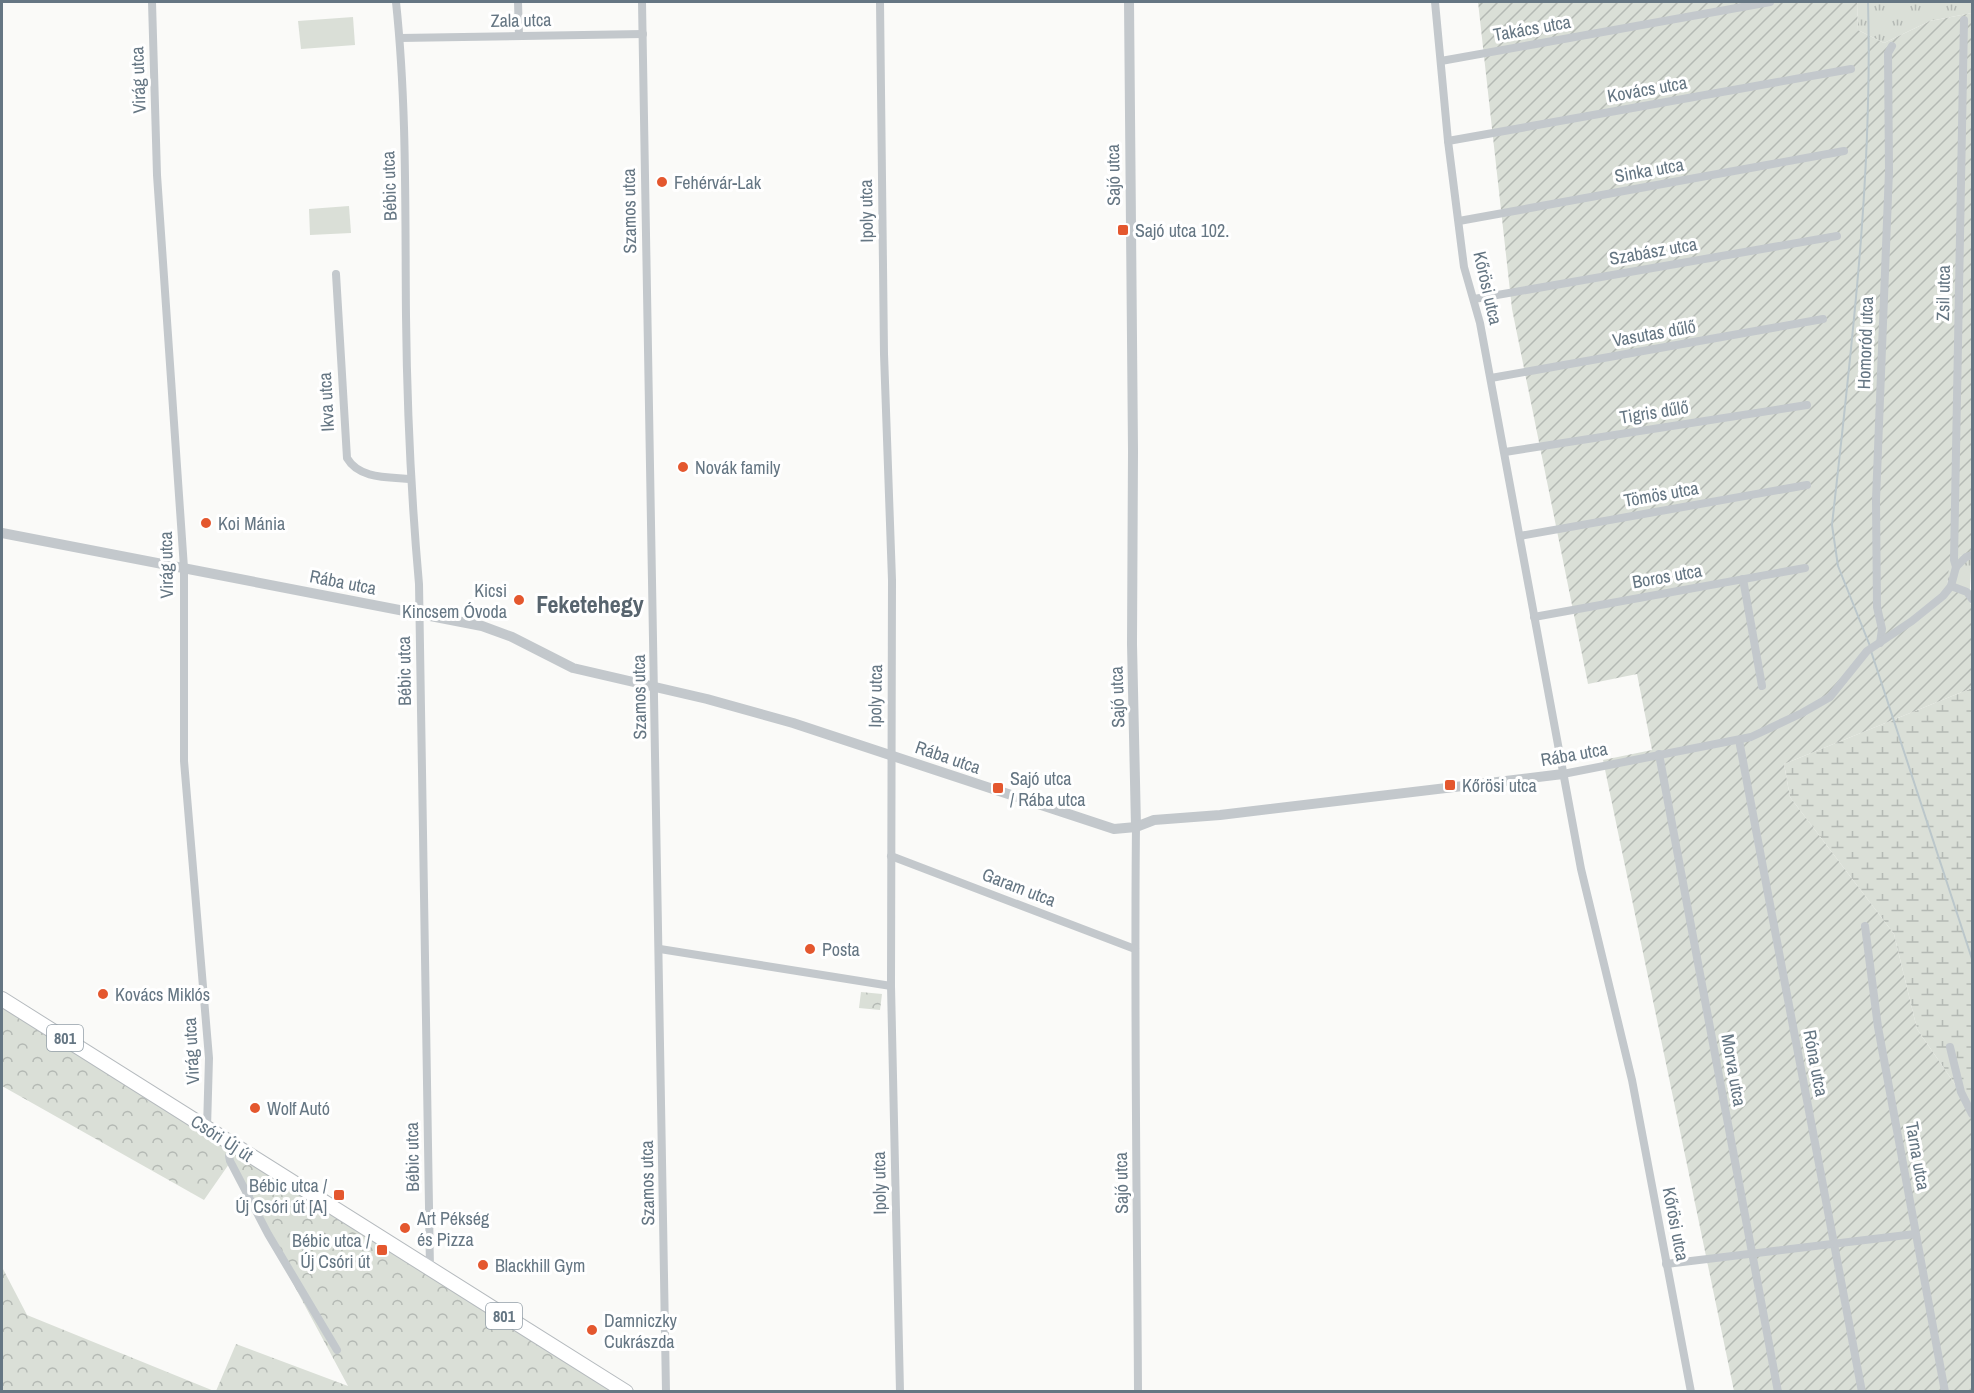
<svg xmlns="http://www.w3.org/2000/svg" width="1974" height="1393" font-family="'Archivo Narrow',sans-serif">
	<style>
		.grass { fill: url(#grass-tufts) }
		.forest { fill: url(#forest-crowns) }
		.wetland { fill: url(#wetland-marsh) }
		.garden { fill: url(#garden-furrows) }
		.pitch { fill: #dadfd7 }
		.lines { fill: none; stroke-linecap: round; stroke-linejoin: round }
		.stream { stroke: #bbc7cb; stroke-width: 2 }
		.primary-casing { stroke: #b5babe; stroke-width: 16 }
		.minor { stroke: #c3c8cc; stroke-width: 8 }
		.tertiary { stroke: #c3c8cc; stroke-width: 10 }
		.primary { stroke: #fff; stroke-width: 14 }
		.poi-dot { fill: #e4572e; stroke: #fff; stroke-width: 2 }
		.labels { text-anchor: middle; dominant-baseline: central; stroke-width: 6; stroke-linejoin: round; paint-order: stroke }
		.shield { fill: #fff; stroke: #939fa8; stroke-width: 1.5 }
		.shield-label { font-size: 16px; font-weight: bold; fill: #657683 }
		.street-label { font-size: 18px; fill: #657683; stroke: #fff }
		.poi-label { font-size: 18px; fill: #657683; stroke: #fff; text-anchor: start }
		.district-label { font-size: 24px; font-weight: bold; fill: #57646e; stroke: #fff }
	</style>
	<defs>
		<pattern id="grass-tufts" width="24" height="20" patternUnits="userSpaceOnUse" patternTransform="scale(1.5)"><rect width="24" height="20" fill="#dadfd7"/><path d="M3 7l-1-3M5 7V3M7 7l1-3M15 17l-1-3M17 17v-4M19 17l1-3" fill="none" stroke="#b4b9b4"/></pattern>
		<pattern id="forest-crowns" width="20" height="18" patternUnits="userSpaceOnUse" patternTransform="scale(1.5)"><rect width="20" height="18" fill="#dadfd7"/><path d="M2 6a3 3 0 1 1 6 0M12 15a3 3 0 1 1 6 0" fill="none" stroke="#b4b9b4"/></pattern>
		<pattern id="wetland-marsh" width="20" height="14" patternUnits="userSpaceOnUse" patternTransform="scale(1.5)"><rect width="20" height="14" fill="#dadfd7"/><path d="M1 5h8M5 5V1M11 12h8M15 12V8" fill="none" stroke="#b4b9b4"/></pattern>
		<pattern id="garden-furrows" width="10" height="10" patternUnits="userSpaceOnUse" patternTransform="scale(1.5)"><rect width="10" height="10" fill="#dadfd7"/><path d="M-1 1l2-2M0 10L10 0M9 11l2-2" fill="none" stroke="#b4b9b4"/></pattern>
	</defs>
	<rect width="100%" height="100%" fill="#fafaf8"/>
	<g class="grass">
		<path d="M 1857,2 L 1972,2 L 1972,13 L 1930,21 L 1884,43 L 1858,30 Z"/>
		<path d="M 1972,552 L 1970,589 L 1947,584 L 1949,559 Z"/>
	</g>
	<g class="forest">
		<path d="M 861,992 L 882,994 L 880,1010 L 859,1008 Z"/>
		<path d="M 2,999 L 626,1391 L 216,1391 L 236,1344 L 348,1386 L 229,1164 L 204,1200 L 2,1086 Z"/>
		<path d="M 2,1267 L 27,1315 L 214,1391 L 2,1391 Z"/>
	</g>
	<path class="wetland" d="M 1972,688 L 1972,1109 L 1917,1029 L 1894,934 L 1790,797 L 1784,764 Z"/>
	<path class="garden" d="M 1478,2 L 1857,2 L 1858,30 L 1884,43 L 1930,21 L 1972,13 L 1972,552 L 1950,559 L 1947,584 L 1965,593 L 1972,606 L 1972,688 L 1784,764 L 1790,797 L 1894,934 L 1917,1029 L 1972,1109 L 1972,1391 L 1734,1391 L 1603,760 L 1652,750 L 1637,674 L 1588,684 L 1512,309 Z"/>
	<g class="pitch">
		<path d="M 353,17 L 355,45 L 301,49 L 298,21 Z"/>
		<path d="M 349,206 L 351,233 L 310,235 L 309,209 Z"/>
	</g>
	<g class="lines">
		<g class="stream">
			<path d="M 1868,2 C 1873,176 1851,352 1832,525 L 1838,566 L 1870,646"/>
			<path d="M 1871,651 L 1972,959"/>
		</g>
		<g class="primary-casing">
			<path id="primary" d="M 2,999 L 626,1392"/>
		</g>
		<g class="minor">
			<path d="M 152,2 L 157,175 L 184,568 L 184,761 L 209,1058 L 207,1128"/>
			<path d="M 396,2 C 407,106 405,211 406,316 C 407,406 411,495 419,584 L 430,1269"/>
			<path d="M 518,2 L 519,36"/>
			<path d="M 642,2 L 666,1392"/>
			<path d="M 880,2 L 884,354 L 892,580 L 891,986 L 900,1392"/>
			<path d="M 1435,2 L 1448,141 L 1464,267 L 1480,323 L 1581,869 L 1632,1080 L 1691,1392"/>
			<path d="M 400,38 L 643,34"/>
			<path d="M 1441,61 L 1770,2"/>
			<path d="M 1448,141 L 1851,69"/>
			<path d="M 1459,221 L 1844,151"/>
			<path d="M 336,274 L 347,458 C 359,479 388,477 410,479"/>
			<path d="M 1474,299 L 1837,236"/>
			<path d="M 1491,378 L 1823,319"/>
			<path d="M 1505,452 L 1807,405"/>
			<path d="M 1520,536 L 1807,485"/>
			<path d="M 1956,567 L 1954,560 L 1964,20"/>
			<path d="M 1743,579 L 1762,686"/>
			<path d="M 1951,586 L 1967,592 L 1972,599"/>
			<path d="M 1534,617 L 1805,568"/>
			<path d="M 1880,643 L 1882,629 L 1877,607 L 1876,500 L 1889,171 L 1888,53 L 1892,46"/>
			<path d="M 1739,740 L 1862,1392"/>
			<path d="M 1659,754 L 1778,1392"/>
			<path d="M 1563,774 L 1751,737 L 1802,713 L 1830,697 L 1867,651 L 1912,621 L 1943,596 L 1951,586 L 1956,567 L 1966,557 L 1972,555"/>
			<path d="M 1136,827 C 1134,1015 1137,1203 1138,1392"/>
			<path d="M 891,856 L 1135,949"/>
			<path d="M 1865,926 L 1878,1027 L 1945,1392"/>
			<path d="M 660,949 L 891,986"/>
			<path d="M 1950,1047 L 1961,1092 L 1972,1114"/>
			<path d="M 235,1147 L 229,1156 L 230,1161 L 268,1234 L 337,1350"/>
			<path d="M 1666,1264 L 1915,1234"/>
		</g>
		<g class="tertiary">
			<path d="M 1129,2 L 1133,451 L 1132,644 L 1136,827"/>
			<path d="M 2,533 L 482,626 L 512,637 L 573,668 L 707,699 L 793,723 L 1114,829 L 1136,827 L 1154,820 L 1220,815 L 1563,774"/>
		</g>
		<use href="#primary" class="primary"/>
	</g>
	<g class="poi-dot">
		<circle cx="662" cy="182" r="6"/>
		<rect x="1117" y="224" width="12" height="12" rx="3"/>
		<circle cx="683" cy="467" r="6"/>
		<circle cx="206" cy="523" r="6"/>
		<circle cx="519" cy="600" r="6"/>
		<rect x="1444" y="779" width="12" height="12" rx="3"/>
		<rect x="992" y="782" width="12" height="12" rx="3"/>
		<circle cx="810" cy="949" r="6"/>
		<circle cx="103" cy="994" r="6"/>
		<circle cx="255" cy="1108" r="6"/>
		<rect x="333" y="1189" width="12" height="12" rx="3"/>
		<circle cx="405" cy="1228" r="6"/>
		<rect x="376" y="1244" width="12" height="12" rx="3"/>
		<circle cx="483" cy="1265" r="6"/>
		<circle cx="592" cy="1330" r="6"/>
	</g>
	<g class="labels">
		<g class="shield">
			<rect x="47" y="1025" width="36" height="26" rx="4.5"/>
			<rect x="486" y="1303" width="36" height="26" rx="4.5"/>
		</g>
		<g class="shield-label">
			<text x="65" y="1038">801</text>
			<text x="504" y="1316">801</text>
		</g>
		<g class="street-label">
			<text transform="translate(521 20) rotate(-1)">Zala utca</text>
			<text transform="translate(1532 28) rotate(-10)">Takács utca</text>
			<text transform="translate(138 80) rotate(-92)">Virág utca</text>
			<text transform="translate(1647 89) rotate(-10)">Kovács utca</text>
			<text transform="translate(1649 170) rotate(-10)">Sinka utca</text>
			<text transform="translate(1113 175) rotate(-91)">Sajó utca</text>
			<text transform="translate(389 186) rotate(-92)">Bébic utca</text>
			<text transform="translate(629 211) rotate(-91)">Szamos utca</text>
			<text transform="translate(866 211) rotate(-91)">Ipoly utca</text>
			<text transform="translate(1653 251) rotate(-10)">Szabász utca</text>
			<text transform="translate(1488 288) rotate(77)">Kőrösi utca</text>
			<text transform="translate(1943 293) rotate(-89)">Zsil utca</text>
			<text transform="translate(1654 333) rotate(-10)">Vasutas dűlő</text>
			<text transform="translate(1865 343) rotate(-88)">Homoród utca</text>
			<text transform="translate(326 402) rotate(-93)">Ikva utca</text>
			<text transform="translate(1654 412) rotate(-9)">Tigris dűlő</text>
			<text transform="translate(1661 494) rotate(-10)">Tömös utca</text>
			<text transform="translate(166 565) rotate(-91)">Virág utca</text>
			<text transform="translate(1667 576) rotate(-10)">Boros utca</text>
			<text transform="translate(343 582) rotate(11)">Rába utca</text>
			<text transform="translate(404 671) rotate(-91)">Bébic utca</text>
			<text transform="translate(875 696) rotate(-89)">Ipoly utca</text>
			<text transform="translate(639 697) rotate(-91)">Szamos utca</text>
			<text transform="translate(1117 697) rotate(-92)">Sajó utca</text>
			<text transform="translate(1574 754) rotate(-10)">Rába utca</text>
			<text transform="translate(948 757) rotate(19)">Rába utca</text>
			<text transform="translate(1019 887) rotate(21)">Garam utca</text>
			<text transform="translate(191 1051) rotate(-93)">Virág utca</text>
			<text transform="translate(1816 1063) rotate(79)">Róna utca</text>
			<text transform="translate(1734 1070) rotate(80)">Morva utca</text>
			<text transform="translate(222 1138) rotate(33)">Csóri Új út</text>
			<text transform="translate(1918 1156) rotate(80)">Tarna utca</text>
			<text transform="translate(412 1157) rotate(-91)">Bébic utca</text>
			<text transform="translate(647 1183) rotate(-91)">Szamos utca</text>
			<text transform="translate(879 1183) rotate(-91)">Ipoly utca</text>
			<text transform="translate(1121 1183) rotate(-91)">Sajó utca</text>
			<text transform="translate(1676 1224) rotate(79)">Kőrösi utca</text>
		</g>
		<g class="poi-label">
			<text x="674" y="182">Fehérvár-Lak</text>
			<text x="1135" y="230">Sajó utca 102.</text>
			<text x="695" y="467">Novák family</text>
			<text x="218" y="523">Koi Mánia</text>
			<text x="507" y="590" text-anchor="end">Kicsi<tspan x="507" dy="21">Kincsem Óvoda</tspan></text>
			<text x="1010" y="778">Sajó utca<tspan x="1010" dy="21">/ Rába utca</tspan></text>
			<text x="1462" y="785">Kőrösi utca</text>
			<text x="822" y="949">Posta</text>
			<text x="115" y="994">Kovács Miklós</text>
			<text x="267" y="1108">Wolf Autó</text>
			<text x="327" y="1185" text-anchor="end">Bébic utca /<tspan x="327" dy="21">Új Csóri út [A]</tspan></text>
			<text x="417" y="1218">Art Pékség<tspan x="417" dy="21">és Pizza</tspan></text>
			<text x="370" y="1240" text-anchor="end">Bébic utca /<tspan x="370" dy="21">Új Csóri út</tspan></text>
			<text x="495" y="1265">Blackhill Gym</text>
			<text x="604" y="1320">Damniczky<tspan x="604" dy="21">Cukrászda</tspan></text>
		</g>
		<g class="district-label">
			<text x="590" y="604">Feketehegy</text>
		</g>
	</g>
	<rect width="1974" height="1393" fill="none" stroke="#657683" stroke-width="6"/>
</svg>
